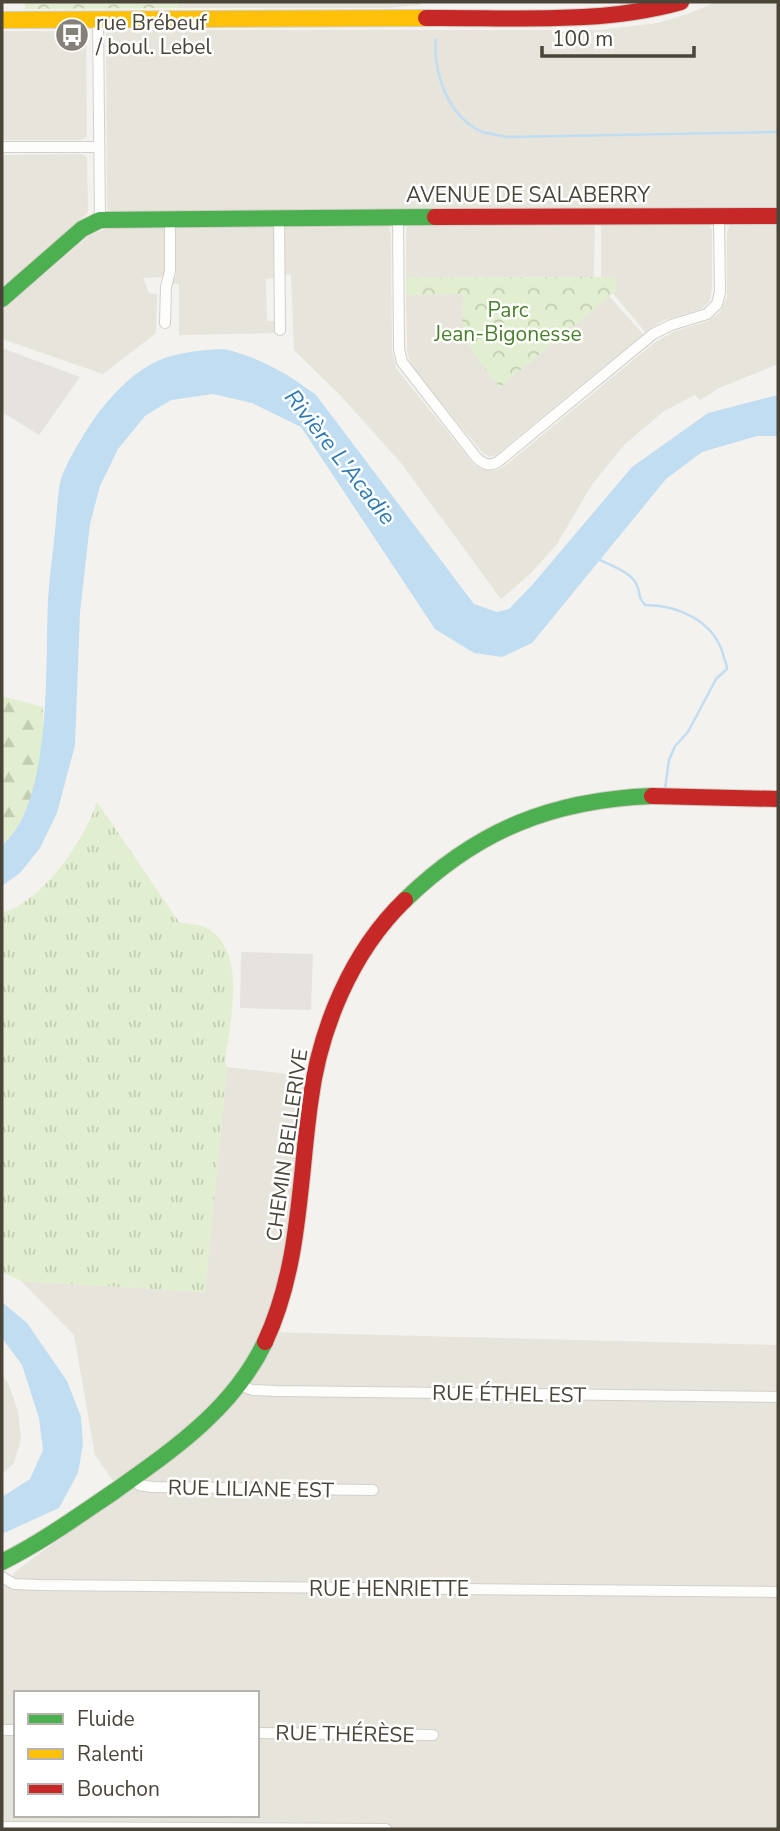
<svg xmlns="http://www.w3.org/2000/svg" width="780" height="1831" font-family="'Nunito Sans',sans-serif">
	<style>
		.residential { fill: #e7e4dc; fill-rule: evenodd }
		.grass { fill: url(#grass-tufts) }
		.forest { fill: url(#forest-firs) }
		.park { fill: url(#park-crowns) }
		.parking { fill: #e6e3df }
		.water { fill: #c0ddf1 }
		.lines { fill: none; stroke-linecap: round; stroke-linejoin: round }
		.stream { stroke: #c0ddf1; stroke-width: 2.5 }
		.street-casing { stroke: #d2d0cb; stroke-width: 12 }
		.fast-casing { stroke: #d3cfc5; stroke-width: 18 }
		.slow-casing { stroke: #d3cfc5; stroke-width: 18 }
		.jam-casing { stroke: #d3cfc5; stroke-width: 18 }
		.street { stroke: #fdfdfc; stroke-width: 10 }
		.fast { stroke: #4caf50; stroke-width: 16 }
		.slow { stroke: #ffc107; stroke-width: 16 }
		.jam { stroke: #c62828; stroke-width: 16 }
		.labels { text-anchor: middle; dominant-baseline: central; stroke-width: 5; stroke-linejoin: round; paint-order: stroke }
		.poi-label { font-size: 21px; fill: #4b4439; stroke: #fff; text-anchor: start }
		.street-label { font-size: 21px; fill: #4b4439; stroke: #fff }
		.park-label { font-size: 21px; fill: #4a7f2a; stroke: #fff }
		.water-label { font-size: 23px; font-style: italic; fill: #2e7ab2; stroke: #fff }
	</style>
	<defs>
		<pattern id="grass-tufts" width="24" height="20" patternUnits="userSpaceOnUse" patternTransform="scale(1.75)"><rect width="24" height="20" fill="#e1eecf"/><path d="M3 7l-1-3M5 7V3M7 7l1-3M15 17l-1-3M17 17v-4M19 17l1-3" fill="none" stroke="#c3cdb2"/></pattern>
		<pattern id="forest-firs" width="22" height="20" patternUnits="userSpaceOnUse" patternTransform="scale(1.75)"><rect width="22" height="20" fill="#e1eecf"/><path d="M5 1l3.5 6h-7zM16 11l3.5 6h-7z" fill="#c3cdb2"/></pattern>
		<pattern id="park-crowns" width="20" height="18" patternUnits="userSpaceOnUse" patternTransform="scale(1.75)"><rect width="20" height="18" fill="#e1eecf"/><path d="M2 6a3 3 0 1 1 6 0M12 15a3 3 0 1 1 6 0" fill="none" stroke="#c3cdb2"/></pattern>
	</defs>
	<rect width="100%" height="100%" fill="#f4f2ee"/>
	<g class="residential">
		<path d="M 179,2 L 420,2 L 420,5 L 389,8 L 179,8 Z"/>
		<path d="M 716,2 L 778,2 L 778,208 L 113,212 L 107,209 L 106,33 L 111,30 L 599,30 L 657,23 L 688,14 Z"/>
		<path d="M 2,31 L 86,31 L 87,137 L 80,140 L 2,140 Z"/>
		<path d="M 81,154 L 87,157 L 88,213 L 2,289 L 2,155 Z"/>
		<path d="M 595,221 L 594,277 L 406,278 L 406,233 L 407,227 L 413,223 Z"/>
		<path d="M 601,221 L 709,224 L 712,230 L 712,289 L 709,302 L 701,309 L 662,321 L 645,332 L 613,293 L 617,290 L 614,277 L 601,277 Z"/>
		<path d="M 778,222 L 778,364 L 719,388 L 700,400 L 695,395 L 664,411 L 624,445 L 591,486 L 557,544 L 531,573 L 501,599 L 401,463 L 340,395 L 294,350 L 291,275 L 282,273 L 284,224 L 388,224 L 391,233 L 392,350 L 396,368 L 474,465 L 481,469 L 494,471 L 505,466 L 654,343 L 675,331 L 708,321 L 719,313 L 727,297 L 727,232 L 731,223 Z"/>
		<path d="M 155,224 L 162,225 L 166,232 L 167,263 L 164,277 L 143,278 L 149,293 L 157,294 L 156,333 L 103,374 L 2,339 L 2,311 L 90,235 L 108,228 Z"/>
		<path d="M 272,225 L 274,229 L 275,278 L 266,279 L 267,321 L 278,321 L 276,333 L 179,335 L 179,284 L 171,284 L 176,276 L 174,236 L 176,226 Z"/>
		<path d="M 463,294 L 466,338 L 475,354 L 500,387 L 609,296 L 643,334 L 496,455 L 489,457 L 482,452 L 412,367 L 407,352 L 406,295 Z"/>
		<path d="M 227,1067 L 305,1076 L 285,1264 L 267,1332 L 778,1345 L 778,1829 L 2,1829 L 2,1589 L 18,1569 L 122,1494 L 95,1455 L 74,1335 L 21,1281 L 205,1292 ZM 16,1693 L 257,1693 L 257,1815 L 16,1815 Z"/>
		<path d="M 2,1375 L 8,1383 L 18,1411 L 21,1439 L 14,1463 L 2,1474 Z"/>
	</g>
	<path class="grass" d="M 97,802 L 179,922 C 187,924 200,924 207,928 C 249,952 229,1023 225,1063 L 227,1067 L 205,1292 L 21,1281 L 2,1272 L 2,913 C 43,901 84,841 97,802 Z"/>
	<path class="forest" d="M 2,696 L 43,707 C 43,721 44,736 42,751 C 40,778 23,828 2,845 Z"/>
	<g class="park">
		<path d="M 25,2 L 179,2 L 179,8 L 25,9 Z"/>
		<path d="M 614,277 L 617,290 L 500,387 C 487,370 468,351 463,329 C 461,318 463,305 463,294 L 406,295 L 406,278 Z"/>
	</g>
	<g class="parking">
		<path d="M 2,348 L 80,377 L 39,435 L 2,412 Z"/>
		<path d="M 241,952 L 313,954 L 311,1010 L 240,1008 Z"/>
	</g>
	<g class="water">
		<path d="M 224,349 C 259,357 287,373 316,395 L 474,604 L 497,612 L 509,609 L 533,584 L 632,467 L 708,413 L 778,395 L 778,436 L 757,436 L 702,452 L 666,479 L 532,643 L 502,657 L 474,653 L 435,629 L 301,427 L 252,403 L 213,394 L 171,400 L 145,416 L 118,449 L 100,486 L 90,524 L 80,612 L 75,745 L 57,813 L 40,848 L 20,873 L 2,886 L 2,845 C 53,803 45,663 48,600 C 49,577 53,554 55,531 C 57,515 57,499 60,483 C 64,464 94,416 108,401 C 146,359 167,352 224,349 Z"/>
		<path d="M 2,1302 L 27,1323 L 67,1381 L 81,1417 L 83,1444 L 78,1473 L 59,1508 L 2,1534 L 2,1497 L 30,1479 L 43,1450 L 39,1418 L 22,1365 L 2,1338 Z"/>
	</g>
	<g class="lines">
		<g class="stream">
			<path d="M 436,40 C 433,73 448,115 480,131 C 487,134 498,135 507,137 L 778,132"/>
			<path d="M 600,560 C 612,566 634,573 638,588 C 640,596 639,598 645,605 C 677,605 713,620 723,654 C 724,660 727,663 727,669 L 716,679 L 688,732 L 675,746 L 669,760 L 665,789"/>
		</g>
		<g class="street-casing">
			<g id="street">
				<path d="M 98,19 L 100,220"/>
				<path d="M 2,147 L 99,147"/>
				<path d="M 398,217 L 399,349 L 402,362 L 476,457 C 483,465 491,467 499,461 L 653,334 L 671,325 L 707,314 L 717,304 L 720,292 L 719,216"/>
				<path d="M 279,218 L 280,330"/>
				<path d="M 165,323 L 166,287 L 170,271 L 170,219"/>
				<path d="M 240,1385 L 252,1390 L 276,1391 L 778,1397"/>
				<path d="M 132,1479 L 139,1485 L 152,1487 L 373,1490"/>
				<path d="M 2,1577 L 14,1584 L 39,1585 L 778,1592"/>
				<path d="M 2,1730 L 16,1730"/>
				<path d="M 257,1733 L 433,1735"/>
				<path d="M 2,1827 L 386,1829"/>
			</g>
		</g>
		<g class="fast-casing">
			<g id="fast">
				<path d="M 2,299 L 82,229 L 100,220 L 435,217"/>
				<path d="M 405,900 C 477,830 552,800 652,796"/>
				<path d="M 2,1562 C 42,1542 78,1516 115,1491 C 174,1449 233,1409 265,1342"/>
			</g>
		</g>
		<g class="slow-casing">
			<path id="slow" d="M 2,20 L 426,18"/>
		</g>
		<g class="jam-casing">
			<g id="jam">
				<path d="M 426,18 C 511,17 599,25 681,2"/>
				<path d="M 435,217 L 778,216"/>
				<path d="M 652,796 L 778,799"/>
				<path d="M 265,1342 C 300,1267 299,1184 310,1104 C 319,1030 351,952 405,900"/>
			</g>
		</g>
		<use href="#street" class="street"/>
		<use href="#fast" class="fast"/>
		<use href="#slow" class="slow"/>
		<use href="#jam" class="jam"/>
	</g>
	<defs>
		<g id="bus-disc" transform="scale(1.75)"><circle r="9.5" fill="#868178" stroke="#fff"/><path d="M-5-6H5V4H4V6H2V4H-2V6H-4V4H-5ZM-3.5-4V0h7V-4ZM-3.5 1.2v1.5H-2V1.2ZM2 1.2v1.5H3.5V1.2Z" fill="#fff"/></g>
	</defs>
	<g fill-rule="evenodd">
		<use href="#bus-disc" x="72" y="35"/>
	</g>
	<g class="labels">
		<g class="poi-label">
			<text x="96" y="23">rue Brébeuf<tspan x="96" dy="24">/ boul. Lebel</tspan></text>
		</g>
		<g class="street-label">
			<text x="528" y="195">AVENUE DE SALABERRY</text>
			<text transform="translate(287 1145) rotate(-82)">CHEMIN BELLERIVE</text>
			<text transform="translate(509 1394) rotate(1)">RUE ÉTHEL EST</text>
			<text transform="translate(251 1489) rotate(1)">RUE LILIANE EST</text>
			<text x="389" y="1589">RUE HENRIETTE</text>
			<text transform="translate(345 1734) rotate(1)">RUE THÉRÈSE</text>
		</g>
		<g class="park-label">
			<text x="508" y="310">Parc<tspan x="508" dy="24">Jean-Bigonesse</tspan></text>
		</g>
		<g class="water-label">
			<text transform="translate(340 457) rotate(52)">Rivière L'Acadie</text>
		</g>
	</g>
	<rect width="780" height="1831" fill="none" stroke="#4b4439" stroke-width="7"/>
	<rect x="14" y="1691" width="245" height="126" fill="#ffffff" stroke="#b7b4b0" stroke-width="2"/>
	<rect x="28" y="1714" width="35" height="10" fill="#4caf50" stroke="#b7b4b0" stroke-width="2"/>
	<text x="77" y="1726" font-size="21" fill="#4b4439">Fluide</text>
	<rect x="28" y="1749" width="35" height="10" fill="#ffc107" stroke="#b7b4b0" stroke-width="2"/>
	<text x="77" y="1761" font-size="21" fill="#4b4439">Ralenti</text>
	<rect x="28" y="1784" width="35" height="10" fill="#c62828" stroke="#b7b4b0" stroke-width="2"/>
	<text x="77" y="1796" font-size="21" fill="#4b4439">Bouchon</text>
	<path d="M542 46v10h152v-10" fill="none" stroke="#4b4439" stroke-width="3.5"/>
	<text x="552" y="46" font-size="21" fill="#4b4439" stroke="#ffffff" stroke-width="5" paint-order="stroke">100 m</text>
</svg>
